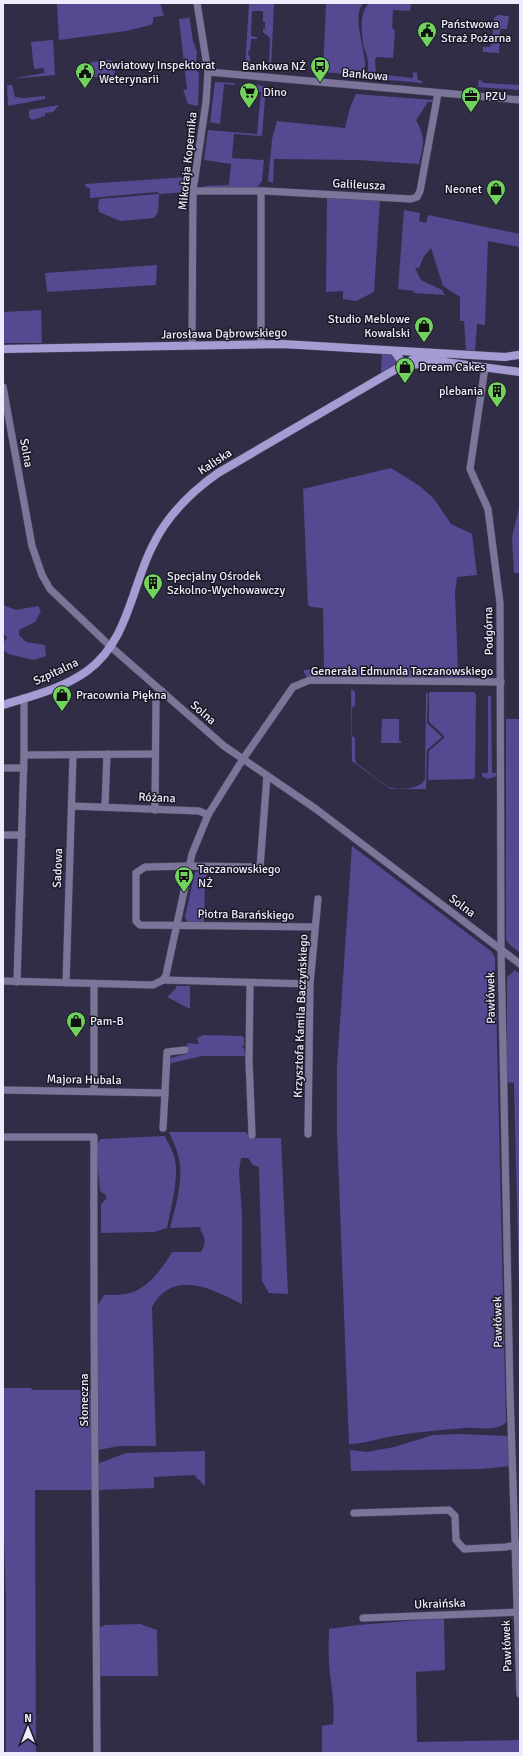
<svg xmlns="http://www.w3.org/2000/svg" width="523" height="1756" font-family="Signika,sans-serif">
	<style>
		.green { fill: #574892 }
		.lines { fill: none; stroke-linecap: round; stroke-linejoin: round }
		.street-casing { stroke: #4b4860; stroke-width: 8 }
		.secondary-casing { stroke: #4b4860; stroke-width: 9 }
		.street { stroke: #7b7699; stroke-width: 7 }
		.secondary { stroke: #a49cd3; stroke-width: 8 }
		.labels { text-anchor: middle; dominant-baseline: central; stroke-width: 3; stroke-linejoin: round; paint-order: stroke }
		.poi-label { font-size: 12px; fill: #edebfc; stroke: #191723; text-anchor: start }
		.street-label { font-size: 12px; fill: #edebfc; stroke: #191723 }
	</style>
	<rect width="100%" height="100%" fill="#312d47"/>
	<g class="green">
		<path d="M 57,3 L 160,3 L 164,16 L 153,17 L 153,22 L 151,25 L 126,31 L 59,40 Z"/>
		<path d="M 249,3 L 274,3 L 271,70 L 269,70 L 270,38 L 263,32 L 263,29 L 265,29 L 265,22 L 263,22 L 263,11 L 252,11 L 251,36 L 257,37 L 257,39 L 251,39 L 250,50 L 249,50 L 248,55 L 250,56 L 250,63 L 255,63 L 255,68 L 245,67 Z"/>
		<path d="M 326,3 L 364,3 C 348,16 372,61 363,76 L 323,72 Z"/>
		<path d="M 370,3 L 411,3 L 410,11 L 393,10 L 392,27 L 395,31 L 393,58 L 377,57 L 375,59 L 376,74 L 413,78 L 413,72 L 417,73 L 418,80 L 422,81 L 422,83 L 366,78 C 367,73 369,69 368,63 C 368,57 366,53 364,48 C 362,35 358,11 370,3 Z"/>
		<path d="M 189,14 L 193,41 L 197,52 L 196,64 L 198,64 L 197,72 L 199,72 L 198,106 L 188,104 L 183,90 L 187,89 L 179,19 L 189,18 Z"/>
		<path d="M 498,15 L 509,16 L 507,29 L 500,29 L 499,53 L 483,52 L 483,47 L 489,47 L 492,44 L 494,18 Z"/>
		<path d="M 53,40 L 55,75 L 11,79 L 44,73 L 44,68 L 34,69 L 31,42 Z"/>
		<path d="M 110,60 L 114,62 L 115,72 L 113,76 L 93,77 L 91,74 L 91,62 Z"/>
		<path d="M 479,79 L 484,83 L 520,85 L 520,90 L 478,87 Z"/>
		<path d="M 215,82 L 235,83 L 235,85 L 224,84 L 220,124 L 210,122 Z"/>
		<path d="M 243,84 L 266,86 L 262,136 L 234,134 L 232,158 L 264,160 L 262,181 L 257,188 L 204,189 L 204,186 L 229,185 L 231,164 L 204,160 L 208,130 L 257,134 L 261,92 L 247,91 L 247,88 L 243,87 Z"/>
		<path d="M 7,85 L 12,85 L 15,97 L 24,98 L 45,96 L 45,99 L 8,106 Z"/>
		<path d="M 356,94 L 433,100 L 433,102 L 428,102 L 416,120 C 426,140 424,142 419,164 L 358,160 L 274,159 L 273,183 L 268,181 L 272,139 L 277,121 L 345,128 L 350,108 Z"/>
		<path d="M 59,105 L 53,112 L 45,113 L 45,116 L 32,120 L 29,117 L 29,110 Z"/>
		<path d="M 187,177 L 186,192 L 160,194 L 157,192 L 90,198 L 90,188 L 86,187 L 85,184 Z"/>
		<path d="M 159,194 L 158,212 L 154,218 L 120,221 L 99,212 L 98,206 L 99,199 Z"/>
		<path d="M 327,197 L 380,200 L 374,292 L 356,301 L 343,299 L 343,291 L 326,292 Z"/>
		<path d="M 404,210 L 420,213 L 419,221 L 426,223 L 428,215 L 520,234 L 520,247 L 488,241 L 485,325 L 477,324 L 475,351 L 466,350 L 464,321 L 460,321 L 460,297 L 443,286 L 431,248 L 424,256 L 419,268 L 415,268 L 421,280 L 442,290 L 445,295 L 414,293 L 414,291 L 398,289 Z"/>
		<path d="M 157,265 L 156,285 L 47,292 L 45,273 Z"/>
		<path d="M 41,310 L 42,343 L 3,343 L 3,312 Z"/>
		<path d="M 382,354 L 391,355 L 397,360 L 396,364 L 381,373 Z"/>
		<path d="M 391,468 L 421,487 L 434,499 L 451,524 L 472,534 L 477,575 L 457,577 L 455,593 L 458,670 L 475,671 L 474,679 L 308,678 L 304,673 L 304,670 L 324,669 L 323,608 L 311,607 L 308,605 L 303,489 Z"/>
		<path d="M 520,504 L 520,573 L 514,573 L 512,537 Z"/>
		<path d="M 3,605 L 16,610 L 38,606 L 41,611 L 35,622 L 19,630 L 19,635 L 26,642 L 45,645 L 46,656 L 34,660 L 8,654 L 3,650 L 3,643 L 7,638 L 3,632 Z"/>
		<path d="M 351,689 L 355,692 L 355,705 L 352,708 L 352,736 L 355,738 L 355,759 L 357,764 C 366,769 384,786 391,788 C 401,790 421,789 425,779 L 426,693 L 428,693 L 427,723 L 442,737 L 427,750 L 426,789 L 390,789 L 352,761 Z"/>
		<path d="M 429,692 L 474,692 L 476,695 L 475,777 L 473,779 L 429,780 L 428,778 L 429,751 L 444,738 L 444,736 L 429,722 Z"/>
		<path d="M 488,696 L 491,696 L 492,773 L 498,773 L 495,777 L 487,779 L 482,776 L 482,773 L 488,773 Z"/>
		<path d="M 382,719 L 399,719 L 399,741 L 401,741 L 401,743 L 381,743 Z"/>
		<path d="M 506,719 L 520,719 L 520,953 L 509,944 L 506,939 Z"/>
		<path d="M 352,846 L 492,952 L 495,958 L 506,1422 C 498,1432 477,1427 465,1428 C 441,1430 418,1432 394,1436 C 379,1438 365,1444 349,1444 L 337,1131 L 337,1066 Z"/>
		<path d="M 201,868 L 209,870 L 209,871 L 205,879 L 204,923 L 188,923 L 185,917 L 195,872 L 201,870 Z"/>
		<path d="M 515,970 L 520,974 L 520,1327 L 514,1083 L 507,1082 L 507,977 Z"/>
		<path d="M 176,986 L 190,986 L 190,1009 L 167,997 L 176,988 Z"/>
		<path d="M 204,1035 L 242,1036 L 244,1038 L 244,1046 L 241,1047 L 244,1048 L 245,1056 L 202,1056 L 168,1064 L 171,1058 L 186,1054 L 187,1043 L 199,1044 L 197,1038 Z"/>
		<path d="M 169,1132 L 245,1132 L 253,1138 L 281,1138 L 288,1294 L 269,1293 L 262,1281 L 259,1167 L 253,1165 L 248,1158 L 241,1158 L 239,1171 L 242,1215 L 242,1304 C 212,1289 173,1268 152,1307 L 156,1446 L 119,1446 L 98,1450 L 96,1308 L 104,1295 C 111,1295 119,1295 126,1294 C 147,1290 162,1269 172,1252 L 201,1252 C 206,1243 206,1239 200,1230 L 201,1227 L 170,1228 C 175,1209 182,1185 180,1165 C 179,1154 174,1143 169,1132 Z"/>
		<path d="M 165,1136 C 167,1142 171,1147 173,1153 C 181,1174 171,1207 167,1228 L 154,1232 L 101,1233 L 101,1204 L 106,1199 L 106,1195 L 100,1191 L 96,1145 L 101,1139 Z"/>
		<path d="M 3,1388 L 31,1388 L 32,1390 L 91,1390 L 93,1490 L 35,1490 L 36,1753 L 6,1753 L 6,1601 L 3,1503 Z"/>
		<path d="M 458,1434 L 508,1436 L 511,1466 L 481,1469 L 351,1471 L 350,1450 L 367,1452 L 394,1447 L 433,1435 Z"/>
		<path d="M 205,1451 L 205,1486 L 194,1475 L 154,1477 L 154,1488 L 97,1490 L 97,1464 L 126,1453 Z"/>
		<path d="M 444,1618 L 445,1670 L 416,1672 L 417,1742 L 519,1740 L 520,1753 L 322,1753 L 322,1726 L 333,1724 C 336,1702 329,1680 329,1658 C 328,1648 329,1639 329,1629 L 358,1625 Z"/>
		<path d="M 140,1624 L 157,1630 L 158,1676 L 98,1676 L 99,1628 L 105,1625 Z"/>
	</g>
	<g class="lines">
		<g class="street-casing">
			<g id="street">
				<path d="M 208,72 L 520,100"/>
				<path d="M 193,191 L 265,191 L 411,199 L 417,197 L 420,191 L 438,93"/>
				<path d="M 261,191 L 261,344"/>
				<path d="M 192,346 L 193,191 L 206,102 L 208,72 L 197,3"/>
				<path d="M 485,367 L 470,469 L 488,509 L 500,603 L 501,949 L 510,1393 L 520,1694"/>
				<path d="M 3,387 L 32,546 L 42,575 L 50,589 L 110,646 L 224,746 L 316,809 L 520,964"/>
				<path d="M 24,755 L 155,754"/>
				<path d="M 3,768 L 24,768"/>
				<path d="M 267,776 L 260,867 L 190,866 L 145,867 L 136,873 L 136,921 L 140,925 L 315,927"/>
				<path d="M 72,806 L 199,811 L 208,815"/>
				<path d="M 105,806 L 107,754"/>
				<path d="M 155,810 L 156,698 L 162,691"/>
				<path d="M 3,835 L 22,835"/>
				<path d="M 163,980 L 310,984"/>
				<path d="M 3,981 L 153,985 L 163,980 L 166,975 L 192,854 L 208,815 L 243,759 L 293,687 L 310,680 L 501,682"/>
				<path d="M 17,982 L 24,755 L 24,698"/>
				<path d="M 66,983 L 73,755"/>
				<path d="M 250,983 L 249,1061 L 252,1135"/>
				<path d="M 94,984 L 94,1091"/>
				<path d="M 3,1090 L 165,1093 L 163,1128"/>
				<path d="M 165,1093 L 167,1052 L 185,1050"/>
				<path d="M 308,1134 L 310,984 L 318,899"/>
				<path d="M 3,1137 L 94,1137 C 93,1342 96,1548 97,1753"/>
				<path d="M 354,1513 L 449,1510 L 455,1516 L 456,1540 L 464,1549 L 506,1547 L 520,1544"/>
				<path d="M 363,1618 L 520,1612"/>
			</g>
		</g>
		<g class="secondary-casing">
			<g id="secondary">
				<path d="M 3,349 L 282,344 L 505,357 L 518,355"/>
				<path d="M 394,351 L 405,366"/>
				<path d="M 409,365 L 445,362 L 520,372"/>
				<path d="M 3,705 C 31,696 62,689 87,671 C 128,641 131,589 152,547 C 166,517 191,492 218,473 L 415,358 L 445,354"/>
			</g>
		</g>
		<use href="#street" class="street"/>
		<use href="#secondary" class="secondary"/>
	</g>
	<defs>
		<g id="civic-pin" transform="scale(1)"><path d="M0 17L-7.5 6A9.5 9.5 0 1 1 7.5 6Z" fill="#71d35e" stroke="#191723"/><path d="M-.6-6.5H3V-4.5H.6V-3L4-1V1h2V6H-6V1h2V-1L-.6-3ZM-1.2 2.5V6h2.4V2.5Z" fill="#111"/></g>
		<g id="bus-pin" transform="scale(1)"><path d="M0 17L-7.5 6A9.5 9.5 0 1 1 7.5 6Z" fill="#71d35e" stroke="#191723"/><path d="M-5-6H5V4H4V6H2V4H-2V6H-4V4H-5ZM-3.5-4V0h7V-4ZM-3.5 1.2v1.5H-2V1.2ZM2 1.2v1.5H3.5V1.2Z" fill="#111"/></g>
		<g id="supermarket-pin" transform="scale(1)"><path d="M0 17L-7.5 6A9.5 9.5 0 1 1 7.5 6Z" fill="#71d35e" stroke="#191723"/><path d="M-6-5.5h2.5l.6 2H6L4.5 2H-2.5L-4.4-4H-6ZM-1.5 3.2a1.3 1.3 0 1 0 .1 0ZM3 3.2a1.3 1.3 0 1 0 .1 0Z" fill="#111"/></g>
		<g id="office-pin" transform="scale(1)"><path d="M0 17L-7.5 6A9.5 9.5 0 1 1 7.5 6Z" fill="#71d35e" stroke="#191723"/><path d="M-6-3h4V-5.5h4V-3h4V5H-6ZM-1-4.5V-3h2v-1.5ZM-6 0V1H6V0Z" fill="#111"/></g>
		<g id="shop-pin" transform="scale(1)"><path d="M0 17L-7.5 6A9.5 9.5 0 1 1 7.5 6Z" fill="#71d35e" stroke="#191723"/><path d="M-5-2.5h2.3a2.7 3.5 0 0 1 5.4 0H5L5.5 6h-11ZM-1.5-2.5h3a1.5 2.3 0 0 0-3 0Z" fill="#111"/></g>
		<g id="building-pin" transform="scale(1)"><path d="M0 17L-7.5 6A9.5 9.5 0 1 1 7.5 6Z" fill="#71d35e" stroke="#191723"/><path d="M-4-6H4V6H1V3H-1V6H-4ZM-2.5-4.3h1.7v1.8h-1.7ZM.8-4.3h1.7v1.8H.8ZM-2.5-1h1.7V.8h-1.7ZM.8-1h1.7V.8H.8Z" fill="#111"/></g>
	</defs>
	<g fill-rule="evenodd">
		<use href="#civic-pin" x="427" y="31"/>
		<use href="#bus-pin" x="320" y="66"/>
		<use href="#civic-pin" x="85" y="72"/>
		<use href="#supermarket-pin" x="249" y="92"/>
		<use href="#office-pin" x="471" y="96"/>
		<use href="#shop-pin" x="496" y="189"/>
		<use href="#shop-pin" x="424" y="326"/>
		<use href="#shop-pin" x="405" y="367"/>
		<use href="#building-pin" x="497" y="391"/>
		<use href="#building-pin" x="153" y="583"/>
		<use href="#shop-pin" x="62" y="695"/>
		<use href="#bus-pin" x="184" y="876"/>
		<use href="#shop-pin" x="76" y="1021"/>
	</g>
	<g class="labels">
		<g class="poi-label">
			<text x="441" y="24">Państwowa<tspan x="441" dy="14">Straż Pożarna</tspan></text>
			<text x="99" y="65">Powiatowy Inspektorat<tspan x="99" dy="14">Weterynarii</tspan></text>
			<text x="306" y="66" text-anchor="end">Bankowa NŻ</text>
			<text x="263" y="92">Dino</text>
			<text x="485" y="96">PZU</text>
			<text x="482" y="189" text-anchor="end">Neonet</text>
			<text x="410" y="319" text-anchor="end">Studio Meblowe<tspan x="410" dy="14">Kowalski</tspan></text>
			<text x="419" y="367">Dream Cakes</text>
			<text x="483" y="391" text-anchor="end">plebania</text>
			<text x="167" y="576">Specjalny Ośrodek<tspan x="167" dy="14">Szkolno-Wychowawczy</tspan></text>
			<text x="76" y="695">Pracownia Piękna</text>
			<text x="198" y="869">Taczanowskiego<tspan x="198" dy="14">NŻ</tspan></text>
			<text x="90" y="1021">Pam-B</text>
		</g>
		<g class="street-label">
			<text transform="translate(365 75) rotate(5)">Bankowa</text>
			<text transform="translate(188 161) rotate(-84)">Mikołaja Kopernika</text>
			<text transform="translate(359 185) rotate(3)">Galileusza</text>
			<text transform="translate(224 334) rotate(-1)">Jarosława Dąbrowskiego</text>
			<text transform="translate(26 453) rotate(80)">Solna</text>
			<text transform="translate(215 462) rotate(-33)">Kaliska</text>
			<text transform="translate(489 631) rotate(-91)">Podgórna</text>
			<text x="402" y="671">Generała Edmunda Taczanowskiego</text>
			<text transform="translate(56 672) rotate(-25)">Szpitalna</text>
			<text transform="translate(203 713) rotate(41)">Solna</text>
			<text transform="translate(157 798) rotate(2)">Różana</text>
			<text transform="translate(58 868) rotate(-88)">Sadowa</text>
			<text transform="translate(462 906) rotate(37)">Solna</text>
			<text transform="translate(246 915) rotate(1)">Piotra Barańskiego</text>
			<text transform="translate(491 998) rotate(-91)">Pawłówek</text>
			<text transform="translate(301 1016) rotate(-88)">Krzysztofa Kamila Baczyńskiego</text>
			<text transform="translate(84 1080) rotate(1)">Majora Hubala</text>
			<text transform="translate(498 1322) rotate(-91)">Pawłówek</text>
			<text transform="translate(84 1400) rotate(-90)">Słoneczna</text>
			<text transform="translate(440 1604) rotate(-2)">Ukraińska</text>
			<text transform="translate(507 1646) rotate(-92)">Pawłówek</text>
		</g>
	</g>
	<rect width="523" height="1756" fill="none" stroke="#edebfc" stroke-width="8"/>
	<g transform="translate(28 1728)" stroke="#191723" stroke-width="3" paint-order="stroke">
	<path d="M0-3L7 15L0 10L-7 15Z" fill="#edebfc"/>
	<text y="-6" font-size="11" font-weight="bold" text-anchor="middle" fill="#edebfc">N</text>
	</g>
</svg>
